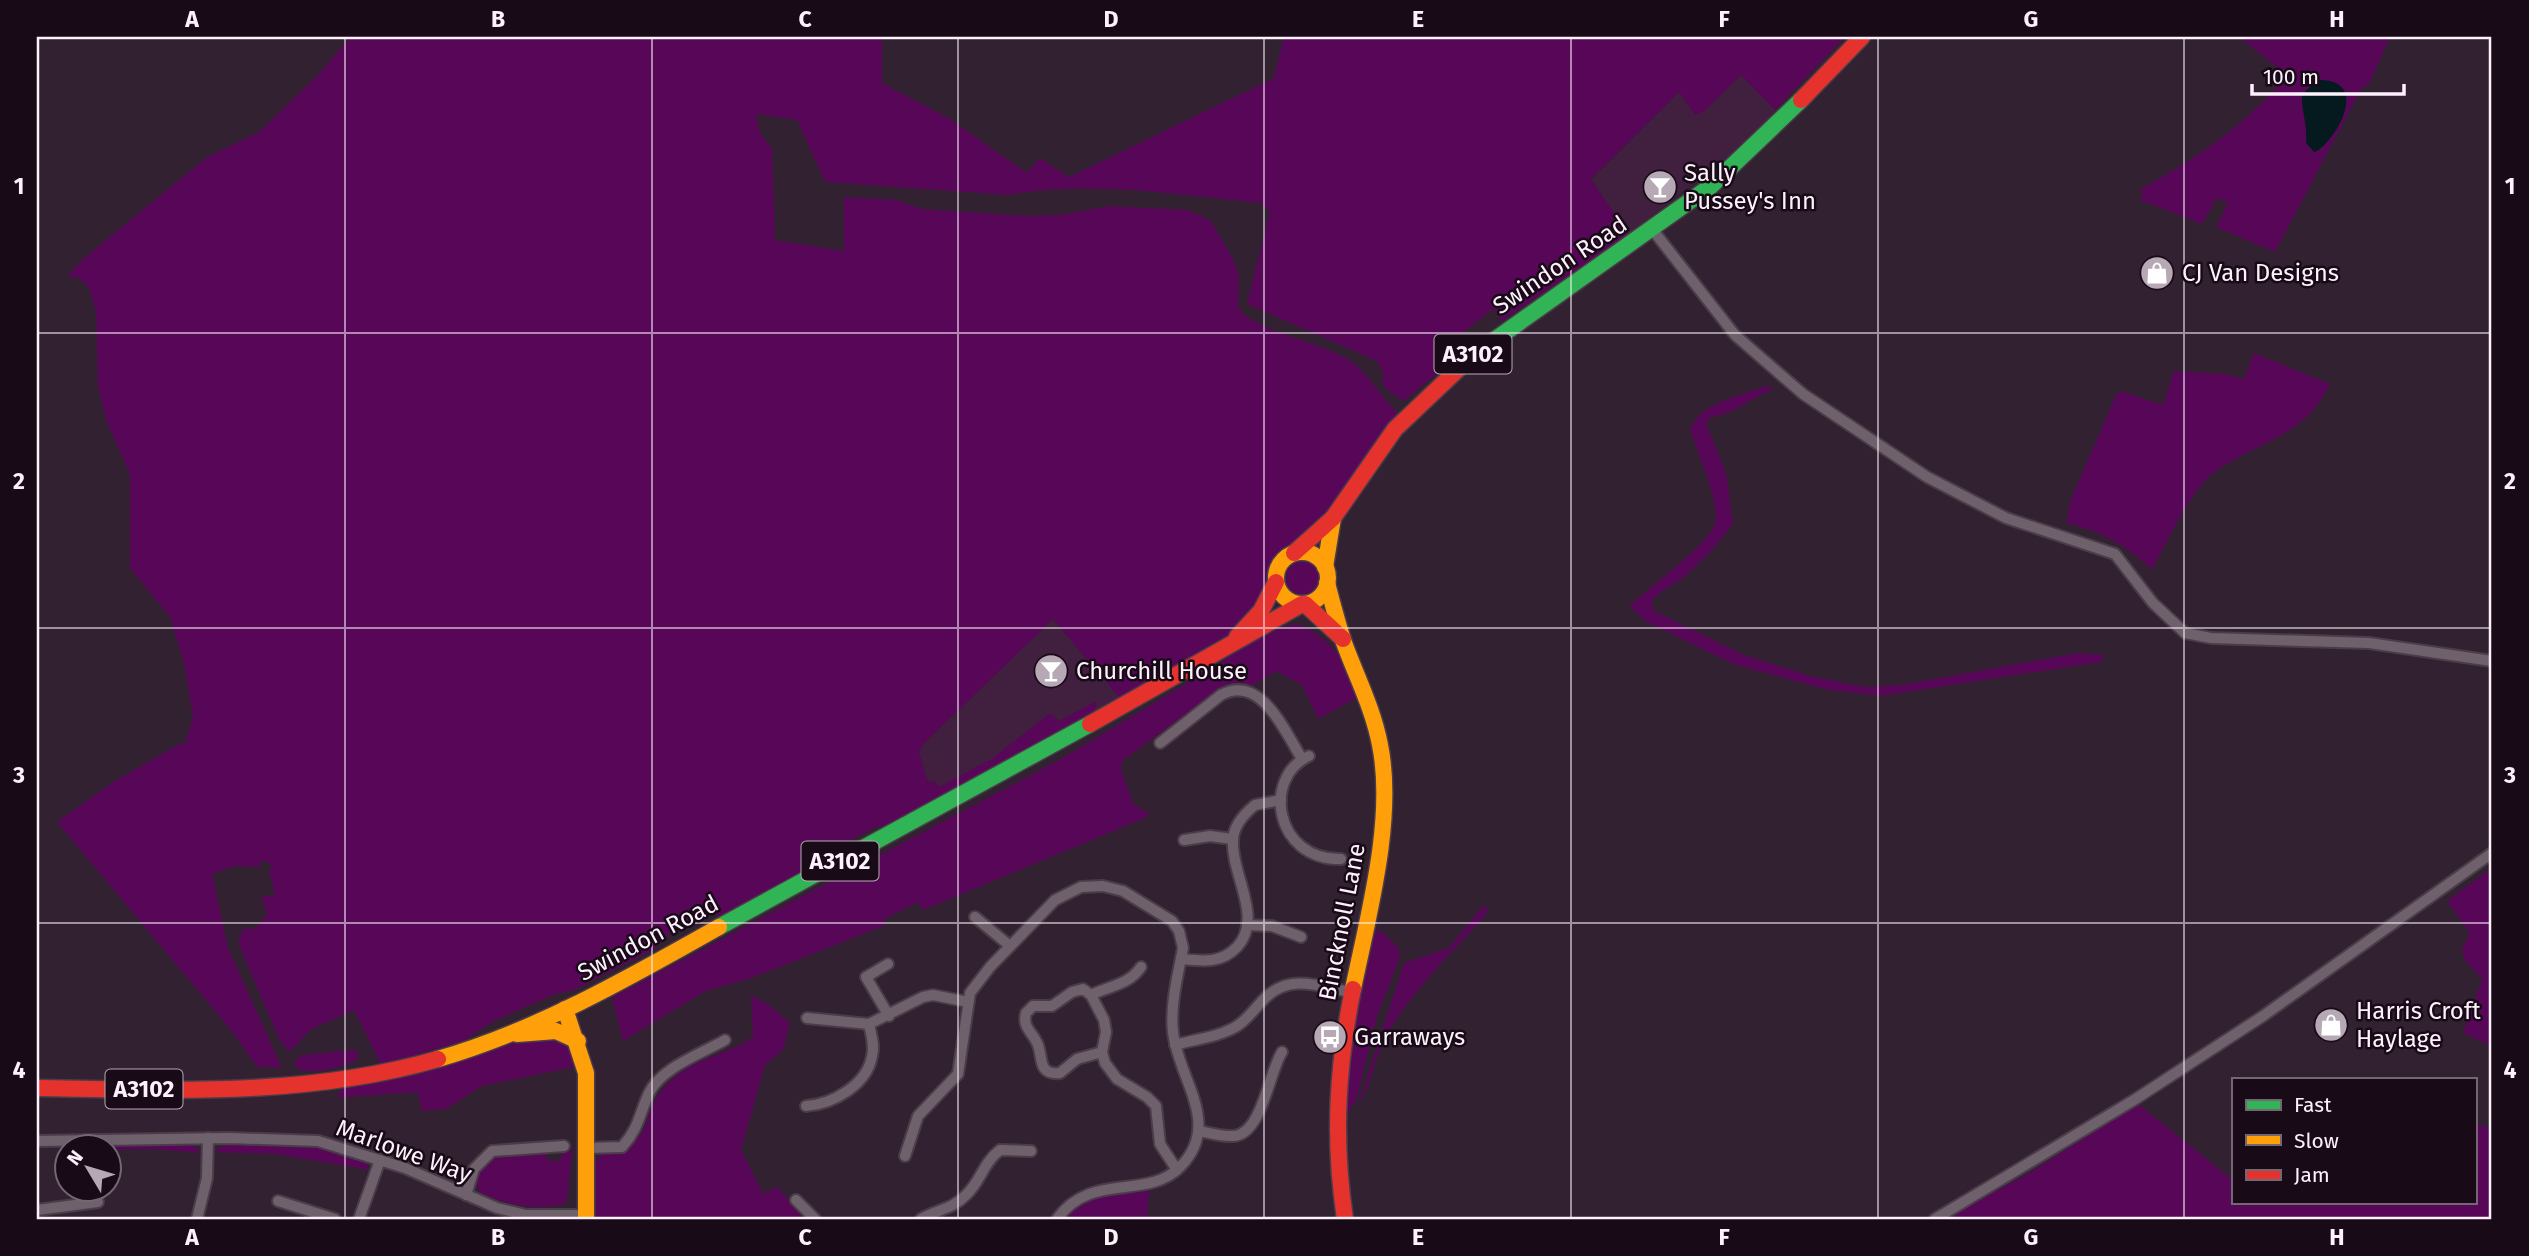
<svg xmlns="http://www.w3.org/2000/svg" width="2529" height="1256" font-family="'Fira Sans',sans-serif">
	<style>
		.built { fill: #401f3f }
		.green { fill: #580758; fill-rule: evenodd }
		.water { fill: #051a1e }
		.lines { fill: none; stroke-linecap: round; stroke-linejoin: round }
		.street-casing { stroke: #4a3d49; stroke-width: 14 }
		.fast-casing { stroke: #4a3d49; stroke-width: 19 }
		.slow-casing { stroke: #4a3d49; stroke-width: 19 }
		.jam-casing { stroke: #4a3d49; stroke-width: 19 }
		.street { stroke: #6e616c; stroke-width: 10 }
		.fast { stroke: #30b455; stroke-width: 16 }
		.slow { stroke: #ff9f0a; stroke-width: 16 }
		.jam { stroke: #e5322d; stroke-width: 16 }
		.grid { fill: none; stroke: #fdf1fc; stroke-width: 2; stroke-opacity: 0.55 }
		.labels { text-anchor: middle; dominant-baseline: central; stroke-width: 5; stroke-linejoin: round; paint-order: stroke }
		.shield { fill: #180b17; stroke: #b8acb7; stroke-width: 2 }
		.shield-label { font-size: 23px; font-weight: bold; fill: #fdf1fc }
		.poi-label { font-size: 24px; fill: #fdf1fc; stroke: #180b17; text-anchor: start }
		.street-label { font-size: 24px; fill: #fdf1fc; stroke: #180b17 }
		.neatline { fill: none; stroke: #fdf1fc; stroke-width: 2.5 }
		.grid-label { font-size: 23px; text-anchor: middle; font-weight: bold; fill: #fdf1fc }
	</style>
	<rect width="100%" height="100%" fill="#322131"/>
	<g class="built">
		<path d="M 1741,74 L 1775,110 L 1773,115 L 1732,154 L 1628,234 L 1591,180 L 1679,92 L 1695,115 L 1704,111 Z"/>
		<path d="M 1053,619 L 1120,698 L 939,805 L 924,772 L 919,752 L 924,743 Z"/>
	</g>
	<g class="green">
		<path d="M 350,37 L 882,37 L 882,83 L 950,119 L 1027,173 L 1040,158 L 1069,177 L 1274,78 L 1284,37 L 1845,37 L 1775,110 L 1741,75 L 1704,111 L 1695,115 L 1679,92 L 1591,179 L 1628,234 L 1502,321 L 1494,308 L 1455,339 L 1467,348 L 1404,401 L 1386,389 L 1382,382 L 1384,375 L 1377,361 L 1247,304 L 1270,211 L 1260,203 C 1177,195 1091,180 1008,195 L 825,182 L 797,120 L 756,114 L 760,133 L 772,149 L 775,240 L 844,251 L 844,197 L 896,200 L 922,209 L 1026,216 L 1060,215 L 1109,206 L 1188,210 L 1211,221 L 1233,259 L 1239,276 L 1238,306 L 1243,314 C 1269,334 1314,341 1344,357 C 1367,369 1378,394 1397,412 L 1397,415 L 1318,527 L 1275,557 L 1259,601 L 1240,626 L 1229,634 L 1120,698 L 1053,619 L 924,743 L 919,752 L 928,783 L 934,780 L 939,787 L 993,758 L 1050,713 L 1059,721 L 1096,701 L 1096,707 L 1088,717 L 896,823 L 876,827 L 831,850 L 814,867 L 720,917 L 712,909 L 682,922 L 651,951 L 574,990 L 553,995 L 494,1021 L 463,1041 L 381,1065 L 354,1010 L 310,1030 L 292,1050 L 287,1050 L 279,1039 L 239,945 L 239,938 L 244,928 L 255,929 L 267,914 L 261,897 L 275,895 L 269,871 L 272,865 L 261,860 L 260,867 L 234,866 L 212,874 L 228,948 L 282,1068 L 257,1067 L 231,1030 L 57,822 L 113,782 L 181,743 L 185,744 L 193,717 L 184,663 L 170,617 L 130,568 L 130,474 L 107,423 L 98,387 L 96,312 L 89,288 L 79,278 L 67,276 L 83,259 L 207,157 L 259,132 L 318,75 Z"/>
		<path d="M 2239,37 L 2390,37 L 2369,84 L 2361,89 L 2275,252 L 2216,227 L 2228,203 L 2217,198 L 2202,224 L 2140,200 L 2143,191 L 2139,190 C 2194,160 2248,124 2287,75 ZM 2341,120 L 2321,150 L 2309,149 L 2308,123 Z"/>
		<path d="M 2254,353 L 2330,384 C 2303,440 2255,441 2212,474 C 2191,490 2165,546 2152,570 C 2128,546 2100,531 2067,523 L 2070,501 L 2116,395 L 2121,391 L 2163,405 L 2174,371 L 2225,374 L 2244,379 Z"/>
		<path d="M 1766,386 L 1774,388 L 1728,413 L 1710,418 L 1706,423 L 1726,473 L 1733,523 C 1719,544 1701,562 1683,578 C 1672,586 1659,591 1651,602 L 1654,611 L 1744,655 L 1811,676 L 1864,687 L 1901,685 L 2078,653 L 2105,655 L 2101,662 L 1881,696 L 1828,690 L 1735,665 L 1645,621 L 1630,606 C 1649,586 1708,546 1715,523 C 1721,504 1696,450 1690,429 C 1701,402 1740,396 1766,386 Z"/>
		<circle cx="1303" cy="578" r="17"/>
		<path d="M 1295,624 C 1324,630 1355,668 1358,697 L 1318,719 L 1302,685 L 1276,671 L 1248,688 L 1241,682 L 1225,685 L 1122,761 L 1121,770 L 1134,805 L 1149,813 L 1145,818 L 923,910 L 918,902 L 884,919 L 886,925 L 749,979 L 706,991 L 623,1041 L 612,997 L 1059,760 L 1224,661 C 1238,642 1272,629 1295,624 Z"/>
		<path d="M 2492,868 L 2492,1046 L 2463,1033 L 2482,979 L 2465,960 L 2462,949 L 2470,933 L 2447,901 Z"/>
		<path d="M 1488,906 L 1485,916 C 1452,952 1416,988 1390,1029 C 1375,1052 1373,1083 1358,1105 L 1404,963 L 1449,948 L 1482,907 Z"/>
		<path d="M 1380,930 L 1398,947 L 1400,957 L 1377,1016 L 1356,1100 L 1345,1117 L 1345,1070 L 1368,939 L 1374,932 Z"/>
		<path d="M 751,996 L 768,1004 L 790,1023 L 783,1050 L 765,1065 L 741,1150 L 763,1194 L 778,1187 L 803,1219 L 596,1219 L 595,1162 L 601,1154 C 663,1142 634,1114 671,1080 C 695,1057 728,1055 753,1037 Z"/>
		<path d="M 552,1037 L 568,1043 L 574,1067 L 482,1086 L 446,1109 L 422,1111 L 418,1092 L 337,1098 L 343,1087 L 353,1083 L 419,1074 L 510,1043 Z"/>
		<path d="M 351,1050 L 357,1050 L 358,1059 C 342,1068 315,1075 298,1069 L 294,1062 L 302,1055 Z"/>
		<path d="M 2138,1104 L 2233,1180 L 2233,1202 L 2475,1202 L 2475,1123 L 2492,1129 L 2492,1219 L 1943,1219 L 2024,1176 Z"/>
		<path d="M 189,1143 L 202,1153 L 153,1149 L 109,1150 L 108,1148 L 99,1146 Z"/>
		<path d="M 226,1144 L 318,1148 L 364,1159 L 370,1170 L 275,1154 L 214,1152 Z"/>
		<path d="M 572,1149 L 567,1201 L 564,1204 C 534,1211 509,1205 481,1194 C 456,1153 523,1153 545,1152 L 548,1161 L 560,1161 L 563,1152 Z"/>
		<path d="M 1150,1183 L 1147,1219 L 1057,1219 L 1080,1198 Z"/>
	</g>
	<path class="water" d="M 2318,80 C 2376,79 2330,149 2314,152 L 2306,143 C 2308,125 2301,112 2302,94 Z"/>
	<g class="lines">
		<g class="street-casing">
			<g id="street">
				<path d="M 1652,229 L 1735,335 L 1803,394 L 1927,477 L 2006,518 L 2115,554 L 2153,603 L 2185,633 L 2211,638 L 2369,643 L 2492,661"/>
				<path d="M 1160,743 L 1221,695 C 1261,673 1285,732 1302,759"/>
				<path d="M 1309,756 C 1262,777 1274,860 1341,859"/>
				<path d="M 1184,840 L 1210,836 L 1232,839"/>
				<path d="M 975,917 L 1010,946"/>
				<path d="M 1247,925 L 1272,926 L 1301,937"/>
				<path d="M 1181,959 C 1202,961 1221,964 1237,947 C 1264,918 1231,874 1233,841 C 1233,827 1244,814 1255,805 L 1281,800"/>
				<path d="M 888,964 L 866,977 L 889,1016"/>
				<path d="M 1091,995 C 1109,986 1129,985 1141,967"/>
				<path d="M 807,1018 L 869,1024 L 923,997 L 933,995 L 968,1002"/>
				<path d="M 1175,1045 C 1196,1039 1219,1037 1237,1026 C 1248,1019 1255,1008 1264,999 C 1289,973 1319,986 1350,992"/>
				<path d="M 1102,1052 L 1077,1059 L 1060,1073 C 1038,1075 1043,1059 1038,1045 C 1033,1032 1022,1028 1026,1013 L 1033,1006 L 1052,1006 L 1072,992 L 1083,989 L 1091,995 L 1104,1020 L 1106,1032 L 1102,1052 L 1105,1063 L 1117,1079 L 1147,1097 L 1156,1106 L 1160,1144 L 1177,1170"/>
				<path d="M 806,1106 C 833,1104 867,1085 872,1056 C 875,1045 871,1035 869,1024"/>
				<path d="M 1199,1131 C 1210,1133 1222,1137 1233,1136 C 1262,1135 1269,1072 1282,1052"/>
				<path d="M 37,1141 L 229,1138 L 318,1141 L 405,1168 L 497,1208 L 526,1215 L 586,1215"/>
				<path d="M 587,1148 L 622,1147 C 639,1128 639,1115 649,1093 C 662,1067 701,1054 725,1040"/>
				<path d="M 905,1156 L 918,1116 L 958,1074 L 970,993 L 990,967 L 1055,900 L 1081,887 L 1103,886 L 1123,891 L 1172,921 L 1179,931 L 1183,948 C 1178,974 1170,1005 1173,1032 C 1178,1079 1223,1124 1180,1167 C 1146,1201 1091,1171 1057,1219"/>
				<path d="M 466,1195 L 474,1169 L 492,1151 L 564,1146"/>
				<path d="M 796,1200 L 815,1219"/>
				<path d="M 278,1201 L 335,1219"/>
				<path d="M 37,1210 L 98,1202"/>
				<path d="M 197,1219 L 207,1178 L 208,1138"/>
				<path d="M 359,1219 L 380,1160"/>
				<path d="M 921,1219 C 936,1210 953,1209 966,1195 C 981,1181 983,1163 1000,1150 L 1031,1151"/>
				<path d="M 1935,1219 L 2134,1100 L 2263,1016 L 2492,853"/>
			</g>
		</g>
		<g class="fast-casing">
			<g id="fast">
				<path d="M 1472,356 L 1711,186 L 1801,100"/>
				<path d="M 719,927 L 1090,724"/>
			</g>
		</g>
		<g class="slow-casing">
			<g id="slow">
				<circle cx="1302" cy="578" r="26"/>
				<path d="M 1325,567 L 1333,518"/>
				<path d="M 1327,583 C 1332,602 1337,621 1343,640 C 1356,676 1373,708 1380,745 C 1395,819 1368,916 1353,989"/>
				<path d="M 565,1009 L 586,1073 L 586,1219"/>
				<path d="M 517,1034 L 556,1031 L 578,1041"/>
				<path d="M 438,1059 C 538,1030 629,978 719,927"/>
			</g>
		</g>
		<g class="jam-casing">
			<g id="jam">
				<path d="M 1801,100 L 1862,37"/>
				<path d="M 1294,553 L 1333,518 L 1395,429 L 1472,356"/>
				<path d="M 1305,604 L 1343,639"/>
				<path d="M 1237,637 L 1261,611 L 1276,582"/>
				<path d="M 1090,724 L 1302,604"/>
				<path d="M 37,1088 C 172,1090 307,1097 438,1059"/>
				<path d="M 1345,1219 C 1333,1140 1337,1067 1353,989"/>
			</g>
		</g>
		<use href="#street" class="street"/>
		<use href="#fast" class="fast"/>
		<use href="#slow" class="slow"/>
		<use href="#jam" class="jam"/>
	</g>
	<path class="grid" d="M 345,37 L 345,1219M 652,37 L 652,1219M 958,37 L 958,1219M 1264,37 L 1264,1219M 1571,37 L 1571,1219M 1878,37 L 1878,1219M 2184,37 L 2184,1219M 37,333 L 2492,333M 37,628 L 2492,628M 37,923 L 2492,923"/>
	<defs>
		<g id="bar-disc" transform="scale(1.75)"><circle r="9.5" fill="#b6a8b5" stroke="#180b17"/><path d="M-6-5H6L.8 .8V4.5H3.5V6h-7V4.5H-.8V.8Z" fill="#fff"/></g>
		<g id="shop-disc" transform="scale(1.75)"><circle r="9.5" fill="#b6a8b5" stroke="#180b17"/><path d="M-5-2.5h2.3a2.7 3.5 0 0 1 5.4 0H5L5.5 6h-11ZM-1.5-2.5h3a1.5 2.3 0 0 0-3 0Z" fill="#fff"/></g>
		<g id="bus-disc" transform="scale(1.75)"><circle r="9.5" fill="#b6a8b5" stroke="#180b17"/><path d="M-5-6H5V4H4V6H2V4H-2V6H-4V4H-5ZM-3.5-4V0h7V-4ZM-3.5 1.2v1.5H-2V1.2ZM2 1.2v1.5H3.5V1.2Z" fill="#fff"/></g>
	</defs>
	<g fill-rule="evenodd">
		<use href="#bar-disc" x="1660" y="187"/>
		<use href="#shop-disc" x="2157" y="273"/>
		<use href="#bar-disc" x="1051" y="671"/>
		<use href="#shop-disc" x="2331" y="1025"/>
		<use href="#bus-disc" x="1330" y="1037"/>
	</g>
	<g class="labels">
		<g class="shield">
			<rect x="1434.5" y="334.5" width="77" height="39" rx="5"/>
			<rect x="801.5" y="841.5" width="77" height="39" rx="5"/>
			<rect x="105.5" y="1069.5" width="77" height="39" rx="5"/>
		</g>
		<g class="shield-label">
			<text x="1473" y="354">A3102</text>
			<text x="840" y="861">A3102</text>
			<text x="144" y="1089">A3102</text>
		</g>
		<g class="poi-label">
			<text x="1684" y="173">Sally<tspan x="1684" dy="28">Pussey's Inn</tspan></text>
			<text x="2182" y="273">CJ Van Designs</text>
			<text x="1076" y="671">Churchill House</text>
			<text x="2356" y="1011">Harris Croft<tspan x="2356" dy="28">Haylage</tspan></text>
			<text x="1354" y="1037">Garraways</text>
		</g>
		<g class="street-label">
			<text transform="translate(1560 265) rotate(-34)">Swindon Road</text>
			<text transform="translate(1342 922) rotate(-79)">Bincknoll Lane</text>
			<text transform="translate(648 938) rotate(-28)">Swindon Road</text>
			<text transform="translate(404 1151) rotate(20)">Marlowe Way</text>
		</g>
	</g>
	<rect width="2529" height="1256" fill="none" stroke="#180b17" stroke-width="77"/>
	<rect x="2232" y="1078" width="245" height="126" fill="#180b17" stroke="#746773" stroke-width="2"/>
	<rect x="2246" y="1100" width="35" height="10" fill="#30b455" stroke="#746773" stroke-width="2"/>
	<text x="2294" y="1112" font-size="21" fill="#fdf1fc">Fast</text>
	<rect x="2246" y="1135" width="35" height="10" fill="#ff9f0a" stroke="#746773" stroke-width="2"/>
	<text x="2294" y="1148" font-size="21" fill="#fdf1fc">Slow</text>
	<rect x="2246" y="1170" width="35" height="10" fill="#e5322d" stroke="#746773" stroke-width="2"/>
	<text x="2294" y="1182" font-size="21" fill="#fdf1fc">Jam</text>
	<g transform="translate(88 1168) rotate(308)"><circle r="33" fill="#180b17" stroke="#746773" stroke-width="2"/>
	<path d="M0-5L12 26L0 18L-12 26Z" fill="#b6a8b5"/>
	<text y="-10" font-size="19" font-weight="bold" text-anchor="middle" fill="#fdf1fc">N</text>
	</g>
	<path d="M2252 84v10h152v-10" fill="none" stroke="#fdf1fc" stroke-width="3.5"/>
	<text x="2263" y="84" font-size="21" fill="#fdf1fc" stroke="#180b17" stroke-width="5" paint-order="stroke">100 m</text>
	<rect x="38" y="38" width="2452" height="1180" class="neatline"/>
	<g class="grid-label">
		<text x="192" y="27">A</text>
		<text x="498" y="27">B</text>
		<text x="805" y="27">C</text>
		<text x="1111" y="27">D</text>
		<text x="1418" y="27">E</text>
		<text x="1724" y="27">F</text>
		<text x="2031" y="27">G</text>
		<text x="2337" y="27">H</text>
		<text x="19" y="194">1</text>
		<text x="2510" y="194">1</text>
		<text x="19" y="489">2</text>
		<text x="2510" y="489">2</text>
		<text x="19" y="783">3</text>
		<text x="2510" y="783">3</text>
		<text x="19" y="1078">4</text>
		<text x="2510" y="1078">4</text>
		<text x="192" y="1245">A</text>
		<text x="498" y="1245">B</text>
		<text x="805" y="1245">C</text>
		<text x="1111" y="1245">D</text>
		<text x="1418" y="1245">E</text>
		<text x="1724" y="1245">F</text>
		<text x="2031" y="1245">G</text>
		<text x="2337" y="1245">H</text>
	</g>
</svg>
